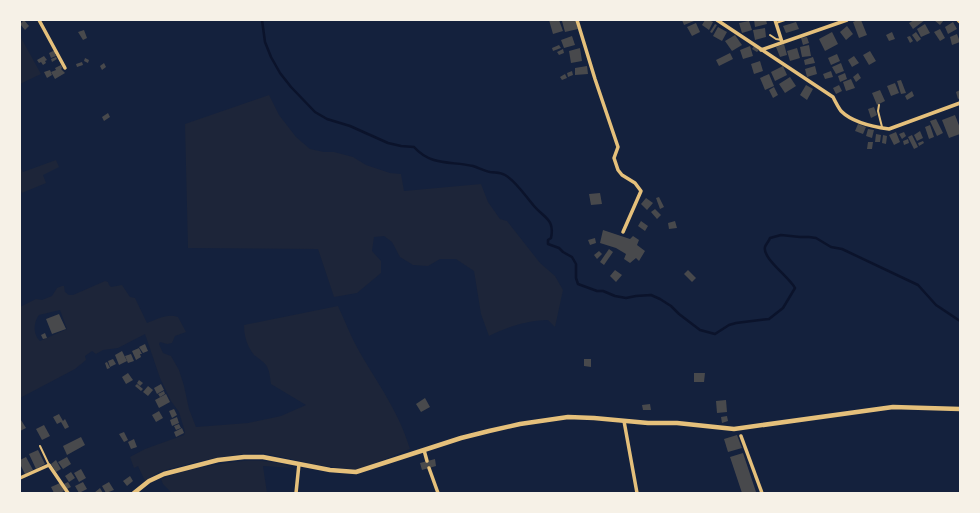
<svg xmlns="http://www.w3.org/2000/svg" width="980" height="513" font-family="'Public Sans',sans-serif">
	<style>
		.green { fill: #1d2539; fill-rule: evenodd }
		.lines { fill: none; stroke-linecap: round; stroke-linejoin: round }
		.stream { stroke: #0b132b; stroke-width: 2.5 }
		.building { fill: #48494c }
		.service { stroke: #e5c07b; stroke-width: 2 }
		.minor { stroke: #e5c07b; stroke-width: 3.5 }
		.tertiary { stroke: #e5c07b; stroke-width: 4.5 }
	</style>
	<rect width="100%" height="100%" fill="#14213d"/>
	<g class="green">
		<path d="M 20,36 L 41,74 L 20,84 Z"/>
		<path d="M 269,95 L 279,115 L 296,137 L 310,149 L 324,152 L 334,152 L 353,157 L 366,165 L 390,173 L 401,174 L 404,191 L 481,184 L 488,202 L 500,219 L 507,221 L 540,263 L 555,276 L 563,290 L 555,327 L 548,320 C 525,321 510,326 489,336 L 481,314 L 474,271 L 456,259 L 440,259 L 428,266 L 413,265 L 400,257 L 392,242 L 384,236 L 374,237 L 372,251 L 381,261 L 381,273 L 357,293 L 334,297 L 318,249 L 188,248 L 185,124 Z"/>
		<path d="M 56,160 L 59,167 L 43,175 L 46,183 L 22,193 L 20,189 L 20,166 L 23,172 Z"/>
		<path d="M 105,281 L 108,282 L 109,285 L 111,287 L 122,285 L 130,297 L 135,298 L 147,323 C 157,319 168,313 178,317 L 186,332 L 175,336 L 172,343 L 167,344 L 160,342 L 159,344 L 163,353 L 171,356 L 179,370 L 184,386 L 189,409 L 196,427 L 248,423 L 281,416 L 306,405 L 271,384 C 270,378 270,371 266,365 C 263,361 258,358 254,355 C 247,346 244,336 244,325 L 338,306 C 345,321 351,337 359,351 C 378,384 399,412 410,449 L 368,466 L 355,470 L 317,465 L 263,453 L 243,454 L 205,460 L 173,468 L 159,472 L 145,481 L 138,466 L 134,468 L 130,457 L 145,449 L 184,435 L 185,432 L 179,412 L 171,401 L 160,378 L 145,334 L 118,348 L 103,350 L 96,354 L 92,351 L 85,356 L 86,360 L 75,369 L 20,398 L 20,307 L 36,299 L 42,300 L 52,296 L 57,288 L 62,286 L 64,286 L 65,292 L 69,295 L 73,295 ZM 60,310 L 67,329 L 40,341 C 33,335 33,323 39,315 Z"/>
		<path d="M 243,461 C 260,460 277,461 293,468 L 263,466 L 267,493 L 172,493 L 163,484 L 161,479 C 187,469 215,464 243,461 Z"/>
	</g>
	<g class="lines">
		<path class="stream" d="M 262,20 L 265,42 L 271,57 L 280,73 L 291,87 L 315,112 L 327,119 L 350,126 L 388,143 L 401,146 L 414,147 C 431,166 450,161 473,166 C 479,168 485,171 490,172 C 496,173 500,172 505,175 C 516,181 526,197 534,206 C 544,218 555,219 551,238 L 548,240 L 548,244 L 559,248 L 563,252 L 572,257 L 576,264 L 576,278 L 578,284 L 597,291 L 603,291 L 615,296 L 626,298 L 636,296 L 651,295 L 660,299 L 671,306 L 679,314 L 700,330 L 715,334 L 729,325 L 736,323 L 769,319 L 783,308 L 795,288 C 789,277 762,258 765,247 C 766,244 769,241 770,238 L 781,235 L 800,237 L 809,237 L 816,238 L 831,247 L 842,249 L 918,285 L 936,305 L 960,321"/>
	</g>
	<g class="building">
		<path d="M 24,20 L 29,26 L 25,30 L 20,24 Z"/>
		<path d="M 549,20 L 559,20 L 563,31 L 553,34 Z"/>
		<path d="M 566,20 L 576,20 L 578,29 L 565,32 L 562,21 Z"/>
		<path d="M 682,20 L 693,20 L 694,21 L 684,25 Z"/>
		<path d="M 705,20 L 709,20 L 713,22 L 709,30 L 702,25 Z"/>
		<path d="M 754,20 L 766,20 L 767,24 L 755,27 Z"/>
		<path d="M 858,20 L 861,20 L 867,35 L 859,38 L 853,22 Z"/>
		<path d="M 914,20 L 925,20 L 913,29 L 909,23 Z"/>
		<path d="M 934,20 L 944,20 L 940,25 Z"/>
		<path d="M 749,21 L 752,30 L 742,33 L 739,23 Z"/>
		<path d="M 796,22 L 799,29 L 786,33 L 783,26 Z"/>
		<path d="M 953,22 L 957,29 L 948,34 L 945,27 Z"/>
		<path d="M 696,23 L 700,32 L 692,36 L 687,27 Z"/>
		<path d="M 715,24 L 717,25 L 712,33 L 710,32 Z"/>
		<path d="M 925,24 L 930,33 L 921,37 L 917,29 Z"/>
		<path d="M 847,26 L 853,34 L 846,40 L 840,32 Z"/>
		<path d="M 718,27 L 727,32 L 722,41 L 713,36 Z"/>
		<path d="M 765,28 L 766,37 L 755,40 L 753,30 Z"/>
		<path d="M 940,29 L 945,38 L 940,41 L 934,32 Z"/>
		<path d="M 84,30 L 87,38 L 83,40 L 78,32 Z"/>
		<path d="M 832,32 L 838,44 L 825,51 L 819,39 Z"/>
		<path d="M 892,32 L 895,39 L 889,41 L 886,35 Z"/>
		<path d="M 916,32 L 921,39 L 917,42 L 912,35 Z"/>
		<path d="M 957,34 L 960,42 L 952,45 L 950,37 Z"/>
		<path d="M 735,35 L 742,45 L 732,51 L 725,41 Z"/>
		<path d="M 572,36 L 575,45 L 564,48 L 561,40 Z"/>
		<path d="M 910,36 L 913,41 L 910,43 L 907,37 Z"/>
		<path d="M 807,37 L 809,43 L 803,45 L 801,38 Z"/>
		<path d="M 784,44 L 787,55 L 780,57 L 776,47 Z"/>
		<path d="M 559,45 L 561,48 L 553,51 L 552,48 Z"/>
		<path d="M 809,45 L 811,56 L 802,57 L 800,47 Z"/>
		<path d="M 750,46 L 753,56 L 743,59 L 740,50 Z"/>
		<path d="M 754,46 L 759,50 L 757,52 L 752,49 Z"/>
		<path d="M 580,48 L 582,61 L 571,63 L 569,51 Z"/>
		<path d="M 797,48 L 800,58 L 790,61 L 787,51 Z"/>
		<path d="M 563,49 L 564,53 L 559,55 L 557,52 Z"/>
		<path d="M 55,50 L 57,54 L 55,54 L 56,56 L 51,58 L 49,53 Z"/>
		<path d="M 870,51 L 876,61 L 869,65 L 863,55 Z"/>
		<path d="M 730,53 L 733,59 L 719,66 L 716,60 Z"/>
		<path d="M 837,54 L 840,61 L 831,65 L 828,58 Z"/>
		<path d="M 44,56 L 47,60 L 45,61 L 46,63 L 43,65 L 41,62 L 39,63 L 37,60 Z"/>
		<path d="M 854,56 L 859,63 L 852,67 L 848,60 Z"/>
		<path d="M 56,57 L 57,59 L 52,62 L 51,59 Z"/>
		<path d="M 813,57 L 815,63 L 805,65 L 804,60 Z"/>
		<path d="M 85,58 L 89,60 L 88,63 L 84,61 Z"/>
		<path d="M 760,61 L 763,71 L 754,74 L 751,64 Z"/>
		<path d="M 82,62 L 83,65 L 77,67 L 76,64 Z"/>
		<path d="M 104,63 L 106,67 L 102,70 L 100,66 Z"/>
		<path d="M 841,63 L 844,71 L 836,74 L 832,67 Z"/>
		<path d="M 61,65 L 62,68 L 61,69 L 65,73 L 55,79 L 51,72 L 56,70 L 55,68 Z"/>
		<path d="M 587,66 L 588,74 L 575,75 L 575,68 Z"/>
		<path d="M 783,66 L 787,75 L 775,81 L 771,72 Z"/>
		<path d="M 815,66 L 817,74 L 807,77 L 805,69 Z"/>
		<path d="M 50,70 L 52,75 L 47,78 L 44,72 Z"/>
		<path d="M 572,71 L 573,75 L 568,77 L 567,73 Z"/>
		<path d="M 831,71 L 833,77 L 825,79 L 823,74 Z"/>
		<path d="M 845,73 L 847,79 L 840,82 L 838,76 Z"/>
		<path d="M 858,73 L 861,78 L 856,82 L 853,77 Z"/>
		<path d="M 565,74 L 567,78 L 562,80 L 560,77 Z"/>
		<path d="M 769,74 L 774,86 L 765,90 L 760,78 Z"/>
		<path d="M 790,77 L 796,86 L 785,93 L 779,84 Z"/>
		<path d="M 851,79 L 855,88 L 846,91 L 843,82 Z"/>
		<path d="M 901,80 L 906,93 L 901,94 L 897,81 Z"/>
		<path d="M 895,83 L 899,93 L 891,96 L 887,86 Z"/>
		<path d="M 806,85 L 813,89 L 807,100 L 800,95 Z"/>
		<path d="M 839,85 L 842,91 L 836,94 L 833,88 Z"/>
		<path d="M 774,87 L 778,95 L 773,98 L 769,90 Z"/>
		<path d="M 880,90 L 885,101 L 877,105 L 872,93 Z"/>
		<path d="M 960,90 L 960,98 L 958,99 L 956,92 Z"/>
		<path d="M 912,91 L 914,96 L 907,100 L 905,96 Z"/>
		<path d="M 874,107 L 877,115 L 871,118 L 868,109 Z"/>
		<path d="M 108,113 L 110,117 L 104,121 L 102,117 Z"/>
		<path d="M 955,115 L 960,128 L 960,134 L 949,138 L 942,120 Z"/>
		<path d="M 936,119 L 943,133 L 937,136 L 930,121 Z"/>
		<path d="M 858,124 L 866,127 L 863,134 L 855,131 Z"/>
		<path d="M 930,125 L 934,137 L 929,139 L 925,127 Z"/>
		<path d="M 868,129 L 874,130 L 872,138 L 866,136 Z"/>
		<path d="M 920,131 L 923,138 L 917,141 L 914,135 Z"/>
		<path d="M 896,132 L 900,142 L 894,145 L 889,135 Z"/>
		<path d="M 904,132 L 906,136 L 902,139 L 899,134 Z"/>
		<path d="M 876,134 L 881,135 L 880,142 L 875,142 Z"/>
		<path d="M 883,135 L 887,136 L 886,144 L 882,143 Z"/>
		<path d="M 912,135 L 918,147 L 914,149 L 908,137 Z"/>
		<path d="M 908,139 L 909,143 L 904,145 L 903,141 Z"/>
		<path d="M 923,141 L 924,143 L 919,146 L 918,143 Z"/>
		<path d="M 868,142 L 873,142 L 872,149 L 867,149 Z"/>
		<path d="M 600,193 L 602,204 L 591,205 L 589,194 Z"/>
		<path d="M 659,197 L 664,207 L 660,209 L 656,198 Z"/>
		<path d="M 646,198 L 653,203 L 647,210 L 641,204 Z"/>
		<path d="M 655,209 L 661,215 L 657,219 L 651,212 Z"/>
		<path d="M 641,221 L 648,226 L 645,231 L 638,226 Z"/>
		<path d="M 675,221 L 677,228 L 669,229 L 668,223 Z"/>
		<path d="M 603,230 L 630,239 L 633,236 L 639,240 L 637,245 L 645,251 L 639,261 L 636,258 L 630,263 L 624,259 L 626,254 L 616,248 L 600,243 Z"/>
		<path d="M 595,238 L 596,243 L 590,245 L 588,240 Z"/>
		<path d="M 609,249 L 613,252 L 604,265 L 600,262 Z"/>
		<path d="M 599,251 L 602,254 L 597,259 L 594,255 Z"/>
		<path d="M 615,270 L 622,275 L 616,282 L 610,276 Z"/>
		<path d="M 688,270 L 696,278 L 692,282 L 684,274 Z"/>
		<path d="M 59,314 L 66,329 L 52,334 L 46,319 Z"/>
		<path d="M 45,333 L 47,338 L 43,339 L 41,335 Z"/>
		<path d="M 145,344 L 148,351 L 143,353 L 139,347 Z"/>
		<path d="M 139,348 L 142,354 L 140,354 L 141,357 L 136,360 L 132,351 Z"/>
		<path d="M 122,351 L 127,361 L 119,365 L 115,355 Z"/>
		<path d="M 131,354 L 134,361 L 128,363 L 125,356 Z"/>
		<path d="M 113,359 L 116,364 L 110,367 L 108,361 Z"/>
		<path d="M 584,359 L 591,359 L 591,367 L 584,366 Z"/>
		<path d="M 107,362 L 110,368 L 107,369 L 105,363 Z"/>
		<path d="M 128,373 L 133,380 L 126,384 L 122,377 Z"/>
		<path d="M 694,373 L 705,373 L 704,382 L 694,382 Z"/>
		<path d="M 139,380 L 143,383 L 140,386 L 137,383 Z"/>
		<path d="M 137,384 L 143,389 L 141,391 L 135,386 Z"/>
		<path d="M 161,384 L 164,390 L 157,394 L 154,388 Z"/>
		<path d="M 148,386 L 153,390 L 148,396 L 143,392 Z"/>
		<path d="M 164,391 L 165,394 L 160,397 L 158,394 Z"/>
		<path d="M 166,394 L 170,402 L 159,408 L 155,400 Z"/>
		<path d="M 425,398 L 430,407 L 421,412 L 416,404 Z"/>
		<path d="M 726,400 L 727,412 L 717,413 L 716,401 Z"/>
		<path d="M 650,404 L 651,410 L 643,410 L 642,405 Z"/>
		<path d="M 174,409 L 177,415 L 172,418 L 169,411 Z"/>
		<path d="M 159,411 L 163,418 L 156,422 L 152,415 Z"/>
		<path d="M 59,414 L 63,421 L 65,419 L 69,427 L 65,429 L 61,422 L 57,424 L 53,417 Z"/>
		<path d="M 727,416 L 728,421 L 722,423 L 721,417 Z"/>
		<path d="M 177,417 L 179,423 L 172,426 L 170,420 Z"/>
		<path d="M 20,420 L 21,420 L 26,428 L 20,431 Z"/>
		<path d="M 179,424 L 181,428 L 176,430 L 174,426 Z"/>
		<path d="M 44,425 L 50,436 L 42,440 L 36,429 Z"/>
		<path d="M 182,428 L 184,433 L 176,437 L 174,432 Z"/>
		<path d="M 124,432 L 128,440 L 124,442 L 119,434 Z"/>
		<path d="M 737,435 L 742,448 L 728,452 L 724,439 Z"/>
		<path d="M 81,437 L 85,445 L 67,455 L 63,446 Z"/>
		<path d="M 134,439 L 137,447 L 131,449 L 128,442 Z"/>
		<path d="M 38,450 L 45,464 L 36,469 L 29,454 Z"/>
		<path d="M 743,453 L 756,492 L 753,493 L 742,493 L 730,457 Z"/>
		<path d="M 26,457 L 33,470 L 25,474 L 20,464 L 20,460 Z"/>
		<path d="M 67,457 L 71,464 L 63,469 L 58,462 Z"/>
		<path d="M 435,459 L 436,466 L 422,470 L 420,463 Z"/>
		<path d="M 56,460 L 61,469 L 56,472 L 51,464 Z"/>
		<path d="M 81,469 L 86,478 L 79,482 L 74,473 Z"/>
		<path d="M 71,472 L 75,478 L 69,482 L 65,476 Z"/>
		<path d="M 130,476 L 133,481 L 127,486 L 123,481 Z"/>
		<path d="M 68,482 L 71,487 L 67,489 L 64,484 Z"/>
		<path d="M 83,482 L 87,489 L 79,493 L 75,486 Z"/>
		<path d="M 109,482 L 114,490 L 106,493 L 102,486 Z"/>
		<path d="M 60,483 L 64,491 L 60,493 L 54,493 L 51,487 Z"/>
		<path d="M 100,488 L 103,493 L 94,493 Z"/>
	</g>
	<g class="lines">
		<g class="service">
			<path d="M 776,23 L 785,20"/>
			<path d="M 770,35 L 776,39 L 782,40"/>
			<path d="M 879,105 L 878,111 L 882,127"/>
			<path d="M 40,446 L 49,465"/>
		</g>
		<g class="minor">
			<path d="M 39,20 L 65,68"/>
			<path d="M 577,20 L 595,79 L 618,147 L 614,158 L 618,170 L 622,175 L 635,183 L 641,191 L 623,232"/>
			<path d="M 717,20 L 833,97 C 835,101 838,107 841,111 C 852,122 874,127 889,129 L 960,103"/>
			<path d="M 775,20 L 782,42"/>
			<path d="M 958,20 L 960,22"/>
			<path d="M 761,50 L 847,20"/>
			<path d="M 624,421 L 637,493"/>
			<path d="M 741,436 L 762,493"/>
			<path d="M 424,450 L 427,461"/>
			<path d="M 429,468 L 438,493"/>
			<path d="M 20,478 L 49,465 L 68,493"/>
			<path d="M 296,493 L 299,464"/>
		</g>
		<path class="tertiary" d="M 134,493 L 149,481 L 164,474 L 218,460 L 244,457 L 263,457 L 330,470 L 356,472 L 461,438 L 489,431 L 520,424 L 568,417 L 594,418 L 648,423 L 677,423 L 734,429 L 893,407 L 960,409"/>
	</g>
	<rect width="980" height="513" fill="none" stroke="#f6f1e7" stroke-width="42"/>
</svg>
